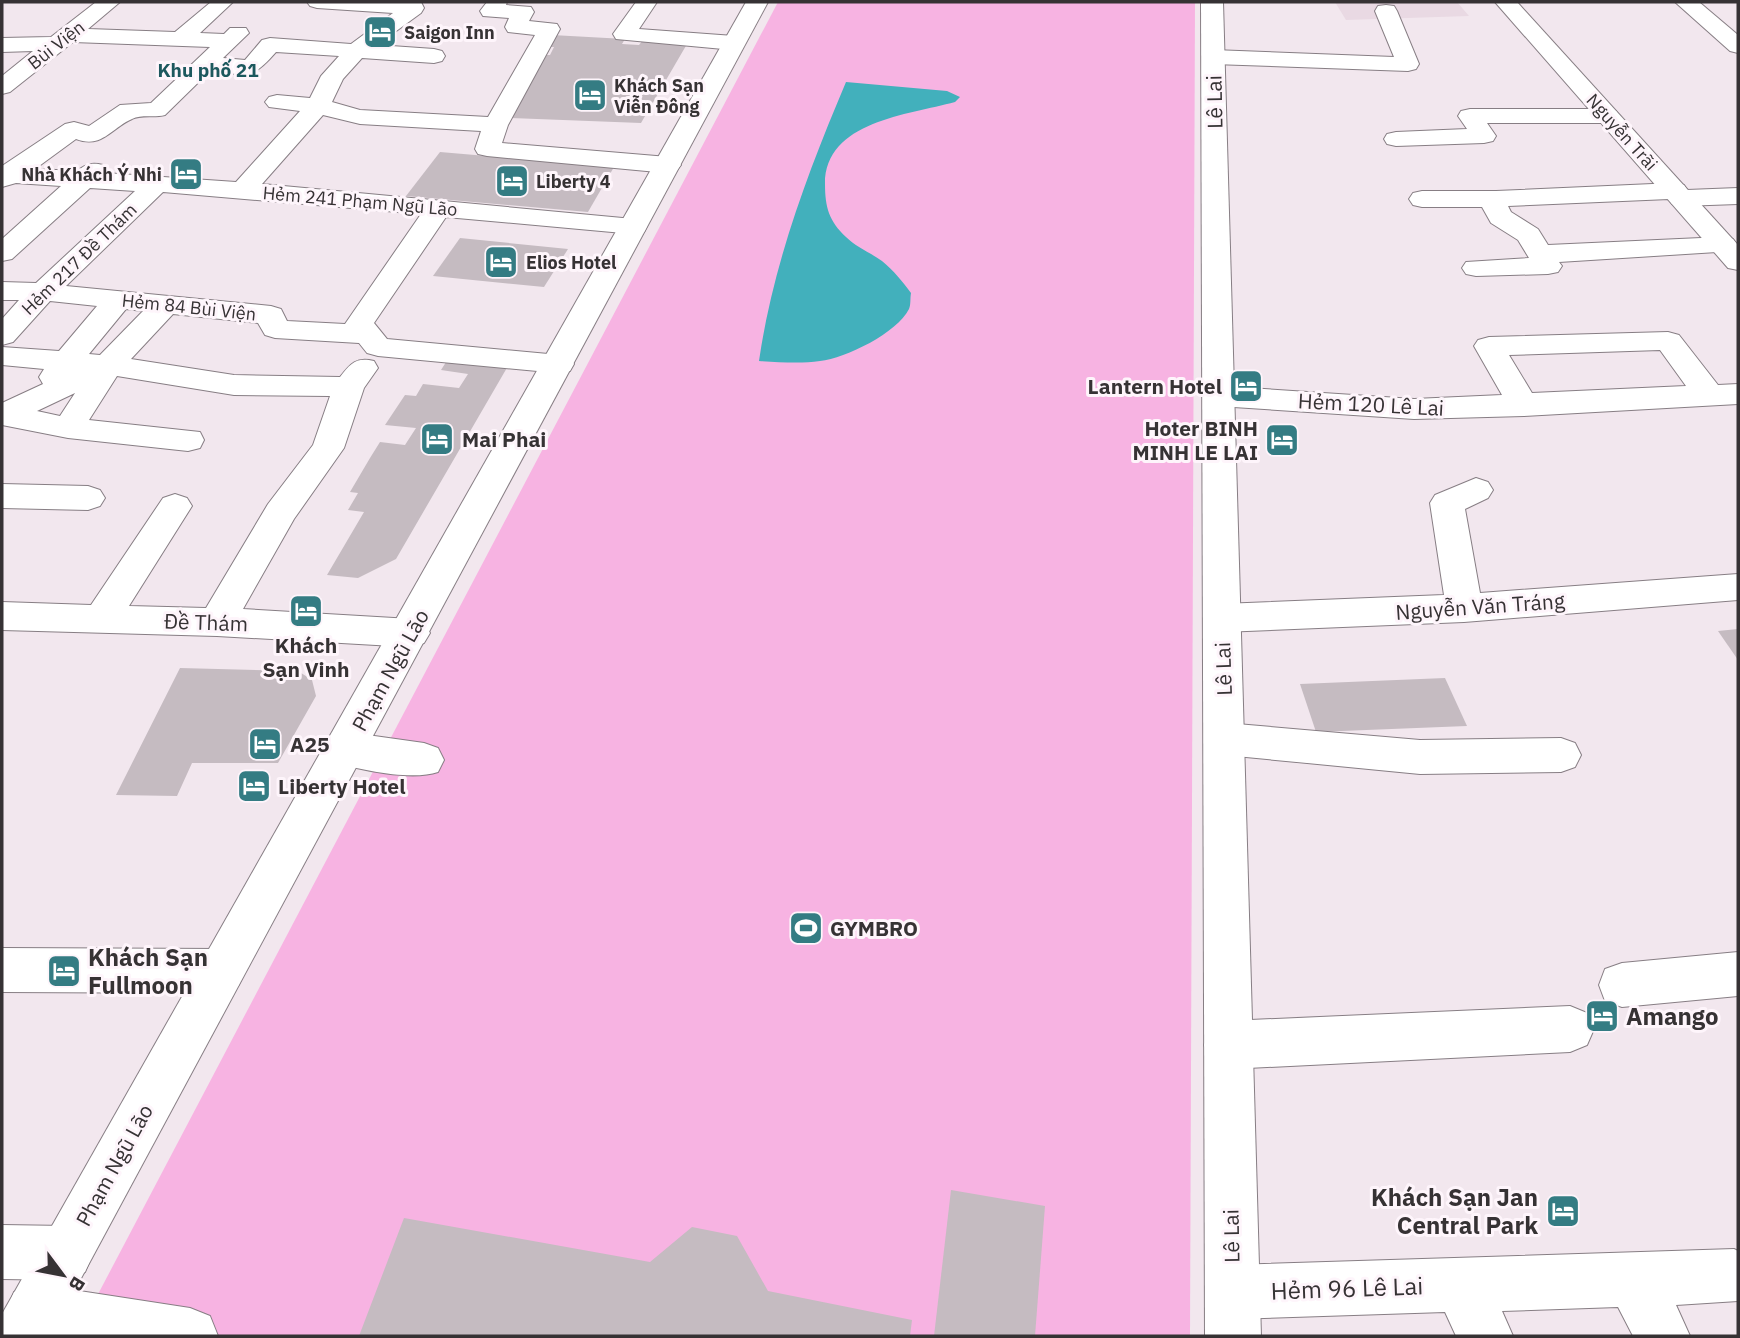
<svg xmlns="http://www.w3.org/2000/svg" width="1740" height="1338" font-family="'IBM Plex Sans',sans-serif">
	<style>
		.built { fill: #e9d9e3 }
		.green { fill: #f7b3e2 }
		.water { fill: #42b0bc }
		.building { fill: #c5bbc1 }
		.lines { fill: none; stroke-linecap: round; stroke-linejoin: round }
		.minor-casing { stroke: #877e84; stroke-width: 2 }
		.major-casing { stroke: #877e84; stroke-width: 2 }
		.minor { fill: #fff; fill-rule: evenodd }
		.major { fill: #fff; fill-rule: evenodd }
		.labels { text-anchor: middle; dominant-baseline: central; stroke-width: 6; stroke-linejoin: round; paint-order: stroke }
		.far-poi-label { font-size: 18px; font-weight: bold; fill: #363234; stroke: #fef5fb; text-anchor: start }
		.far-street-label { font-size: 18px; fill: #363234; stroke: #fef5fb }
		.far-neighbourhood-label { font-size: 19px; font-weight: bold; fill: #1d585e; stroke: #fef5fb }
		.street-label { font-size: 21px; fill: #363234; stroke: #fef5fb }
		.poi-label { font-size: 21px; font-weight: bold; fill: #363234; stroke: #fef5fb; text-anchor: start }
		.near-poi-label { font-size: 24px; font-weight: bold; fill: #363234; stroke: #fef5fb; text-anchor: start }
		.near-street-label { font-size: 24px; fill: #363234; stroke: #fef5fb }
	</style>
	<rect width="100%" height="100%" fill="#f2e7ee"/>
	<path class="built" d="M 1335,2 L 1457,2 L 1469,16 L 1346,20 Z"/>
	<path class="green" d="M 778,2 L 1195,2 L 1190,1336 L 76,1336 Z"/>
	<path class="water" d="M 846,82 L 947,91 L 960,97 L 955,102 C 908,115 825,121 825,184 C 825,207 829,221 846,237 C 856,247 871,253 882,261 C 894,271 902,281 911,293 C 910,298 911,305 909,309 C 897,333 846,358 820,361 C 800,364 779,362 759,361 C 773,264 808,172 846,82 Z"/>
	<g class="building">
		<path d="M 552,35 L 625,39 L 622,44 L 639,45 L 643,40 L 687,44 L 641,123 L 511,118 L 544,55 L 550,55 L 554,47 L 547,47 Z"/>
		<path d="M 440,152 L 614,167 L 588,212 L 406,196 Z"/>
		<path d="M 460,238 L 568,249 L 544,287 L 433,276 Z"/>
		<path d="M 448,359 L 508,366 L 396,559 L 358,578 L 327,575 L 364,512 L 348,510 L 358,493 L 350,492 L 370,458 L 380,442 L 405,445 L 416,428 L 385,425 L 405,395 L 416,396 L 423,384 L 459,388 L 468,374 L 441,370 Z"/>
		<path d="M 1738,629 L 1738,660 L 1718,631 Z"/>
		<path d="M 180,668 L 298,671 L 312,680 L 316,696 L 278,763 L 192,763 L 177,796 L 116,795 Z"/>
		<path d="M 1445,678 L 1467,726 L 1316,732 L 1300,684 Z"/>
		<path d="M 951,1190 L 1045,1206 L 1035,1336 L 934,1336 Z"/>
		<path d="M 404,1218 L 650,1262 L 692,1227 L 737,1236 L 768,1291 L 912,1320 L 910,1336 L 359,1336 Z"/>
	</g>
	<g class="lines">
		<g class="minor-casing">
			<g id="minor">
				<path d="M 96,2 L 120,2 L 88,29 L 175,32 L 211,2 L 233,2 L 200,33 L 224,34 L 230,28 L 246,28 L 249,33 L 223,58 L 245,60 L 262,40 L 270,38 L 351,44 L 393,13 L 317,8 L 310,6 L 307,2 L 421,2 L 424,8 L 421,13 L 377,45 L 434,49 L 442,51 L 445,56 L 442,61 L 434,63 L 362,58 L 343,79 L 332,102 L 360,110 L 488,117 L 535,35 L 508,32 L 505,27 L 509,18 L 483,16 L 480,11 L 487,2 L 507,2 L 506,5 L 531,7 L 534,12 L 529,21 L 557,24 L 560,29 L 508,125 L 502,143 L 668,157 L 677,160 L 681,165 L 677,170 L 668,173 L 487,156 L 478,154 L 475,149 L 481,131 L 360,124 L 323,115 L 262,184 L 644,220 L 647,226 L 644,232 L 634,234 L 446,217 L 374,323 L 387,339 L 559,355 L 570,357 L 574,364 L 570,371 L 559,373 L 378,356 L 367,353 L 359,343 L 275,338 L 265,335 L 258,323 L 173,314 L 131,359 L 234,375 L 340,377 C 351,363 356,357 374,361 L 378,368 L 364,388 L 344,448 L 294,519 L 243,609 L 411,619 L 424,623 L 430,633 L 424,643 L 411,647 L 217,636 L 2,630 L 2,602 L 91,605 L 163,498 L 175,494 L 187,498 L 192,506 L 129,606 L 206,608 L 268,504 L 313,445 L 330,396 L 234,395 L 117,376 L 89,420 L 200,432 L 204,440 L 200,448 L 188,451 L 68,438 L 2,425 L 2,403 L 43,384 L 39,377 L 44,369 L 2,365 L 2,347 L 59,351 L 97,306 L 50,301 L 13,342 L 2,345 L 2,319 L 19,300 L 2,300 L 2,282 L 36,283 L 135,191 L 90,188 L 12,259 L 2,261 L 2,239 L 61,186 L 16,183 L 2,187 L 2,166 L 65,124 L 74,122 L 89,126 L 120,105 L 151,103 L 210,47 L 73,42 L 10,92 L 2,94 L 2,76 L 33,51 L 2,52 L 2,38 L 51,37 ZM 276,52 L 339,56 L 321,76 L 310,98 L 277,95 L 269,97 L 265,102 L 269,107 L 300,111 L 236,182 L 105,173 L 107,170 L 103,165 C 92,162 86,164 77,171 L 35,169 L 76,139 C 102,149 111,128 132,119 C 141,114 155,118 165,115 L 210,71 C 247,74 250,82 276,52 ZM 163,192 L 421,214 L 345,324 L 287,321 L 281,309 L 271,306 L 66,286 ZM 126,309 L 143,311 L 100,355 L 89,354 ZM 75,393 L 60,416 L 37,411 Z"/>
				<path d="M 636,2 L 657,2 L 639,29 L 734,36 L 742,38 L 745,43 L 742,48 L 734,50 L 616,39 L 613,34 Z"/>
				<path d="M 1675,2 L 1699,2 L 1738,35 L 1738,53 L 1730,51 Z"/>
				<path d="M 1386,5 L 1394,6 L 1397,11 L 1419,64 L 1416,69 L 1408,71 L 1213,64 L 1205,62 L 1202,57 L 1205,52 L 1213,50 L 1394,57 L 1375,11 L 1378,6 Z"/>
				<path d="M 1470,109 L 1607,109 L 1616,111 L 1619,116 L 1616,121 L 1607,123 L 1487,123 L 1496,136 L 1493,141 L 1484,143 L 1396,146 L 1387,144 L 1384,139 L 1387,134 L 1396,132 L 1467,129 L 1458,116 L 1461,111 Z"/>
				<path d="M 1675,183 L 1684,185 L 1687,190 L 1738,188 L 1738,204 L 1681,206 L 1672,204 L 1669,199 L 1508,206 L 1511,212 L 1538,229 L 1548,245 L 1723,237 L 1733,239 L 1737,245 L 1733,251 L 1559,262 L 1562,266 L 1558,272 L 1548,274 L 1476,276 L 1466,274 L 1462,268 L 1466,262 L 1529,258 L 1518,240 L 1491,223 L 1482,207 L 1422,207 L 1413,205 L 1409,199 L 1413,193 L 1422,191 L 1496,191 Z"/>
				<path d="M 1668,332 L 1679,335 L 1718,385 L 1738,384 L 1738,404 L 1524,416 L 1414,419 L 1218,406 L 1207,403 L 1202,396 L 1207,389 L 1218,386 L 1414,399 L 1502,395 L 1474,346 L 1478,340 L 1489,337 ZM 1660,350 L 1686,386 L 1532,393 L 1509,355 Z"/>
				<path d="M 1476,478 L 1488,482 L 1493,490 L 1488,498 L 1465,509 L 1480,593 L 1738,574 L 1738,600 L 1464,622 L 1222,632 L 1209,628 L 1203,618 L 1209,608 L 1222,604 L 1444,595 L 1430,503 L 1435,495 Z"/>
				<path d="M 2,484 L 88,486 L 100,490 L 105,498 L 100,506 L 88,510 L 2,508 Z"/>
				<path d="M 1225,723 L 1420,740 L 1561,738 L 1575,743 L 1581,755 L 1575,767 L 1561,772 L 1420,774 L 1225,755 L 1211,751 L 1205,739 L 1211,727 Z"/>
				<path d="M 346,732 L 424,743 L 438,748 L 444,760 L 438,772 C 412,781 358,770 332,761 L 326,749 L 332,737 Z"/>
				<path d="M 2,948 L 222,949 L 238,956 L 245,971 L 238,986 L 222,993 L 2,992 Z"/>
				<path d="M 1738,952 L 1738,996 L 1622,1007 L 1605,1001 L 1599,985 L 1605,969 L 1622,963 Z"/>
				<path d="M 1570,1006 L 1587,1013 L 1594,1029 L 1587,1045 L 1570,1052 L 1228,1069 L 1211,1062 L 1204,1045 L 1211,1028 L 1228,1021 Z"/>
				<path d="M 2,1225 L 66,1226 L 85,1234 L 93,1253 L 85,1272 L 66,1280 L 2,1279 Z"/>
				<path d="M 1734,1249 L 1738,1251 L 1738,1301 L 1676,1305 L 1690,1336 L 1633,1336 L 1618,1307 L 1502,1311 L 1513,1336 L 1456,1336 L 1445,1312 L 1232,1319 L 1213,1311 L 1205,1292 L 1213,1273 L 1232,1265 Z"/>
				<path d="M 34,1284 L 190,1308 L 210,1316 L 218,1336 L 26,1336 L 14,1332 L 6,1312 L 14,1292 Z"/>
			</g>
		</g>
		<g class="major-casing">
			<g id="major">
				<path d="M 746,2 L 768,2 L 50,1336 L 2,1336 L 2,1314 Z"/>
				<path d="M 1201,2 L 1223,2 L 1261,1336 L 1205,1336 Z"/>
				<path d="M 1495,2 L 1517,2 L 1738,245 L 1738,270 L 1728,268 Z"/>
			</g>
		</g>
		<use href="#minor" class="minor"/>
		<use href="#major" class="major"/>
	</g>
	<defs>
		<g id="hotel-square" transform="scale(1.75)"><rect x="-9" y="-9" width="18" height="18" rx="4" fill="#347c83" stroke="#fef5fb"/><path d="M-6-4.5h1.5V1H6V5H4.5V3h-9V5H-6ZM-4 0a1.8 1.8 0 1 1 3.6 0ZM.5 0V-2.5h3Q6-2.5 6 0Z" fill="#fff"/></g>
		<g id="stadium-square" transform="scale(1.75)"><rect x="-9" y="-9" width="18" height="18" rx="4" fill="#347c83" stroke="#fef5fb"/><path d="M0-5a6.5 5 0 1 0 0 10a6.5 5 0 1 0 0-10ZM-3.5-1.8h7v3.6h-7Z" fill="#fff"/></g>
	</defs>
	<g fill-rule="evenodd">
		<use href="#hotel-square" x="380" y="32"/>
		<use href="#hotel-square" x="590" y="95"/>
		<use href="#hotel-square" x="186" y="174"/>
		<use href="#hotel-square" x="512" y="181"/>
		<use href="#hotel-square" x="501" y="262"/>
		<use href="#hotel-square" x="1246" y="386"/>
		<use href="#hotel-square" x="437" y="439"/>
		<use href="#hotel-square" x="1282" y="440"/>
		<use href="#hotel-square" x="306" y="611"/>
		<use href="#hotel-square" x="265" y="744"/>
		<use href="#hotel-square" x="254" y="786"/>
		<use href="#stadium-square" x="806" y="928"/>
		<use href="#hotel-square" x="64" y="971"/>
		<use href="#hotel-square" x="1602" y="1016"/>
		<use href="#hotel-square" x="1563" y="1211"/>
	</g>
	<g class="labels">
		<g class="far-poi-label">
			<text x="404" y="32">Saigon Inn</text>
			<text x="614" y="85">Khách Sạn<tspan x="614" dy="21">Viễn Đông</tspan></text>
			<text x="162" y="174" text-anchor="end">Nhà Khách Ý Nhi</text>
			<text x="536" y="181">Liberty 4</text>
			<text x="526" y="262">Elios Hotel</text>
		</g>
		<g class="far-street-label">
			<text transform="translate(56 45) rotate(-38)">Bùi Viện</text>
			<text transform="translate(1622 132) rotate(48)">Nguyễn Trãi</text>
			<text transform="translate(360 201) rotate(5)">Hẻm 241 Phạm Ngũ Lão</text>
			<text transform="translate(79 259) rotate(-44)">Hẻm 217 Ðề Thám</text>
			<text transform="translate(189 307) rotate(6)">Hẻm 84 Bùi Viện</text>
		</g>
		<g class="far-neighbourhood-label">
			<text x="208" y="70">Khu phố 21</text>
		</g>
		<g class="street-label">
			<text transform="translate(1214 102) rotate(-91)">Lê Lai</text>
			<text transform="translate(1371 404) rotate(3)">Hẻm 120 Lê Lai</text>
			<text transform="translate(1480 606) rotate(-4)">Nguyễn Văn Tráng</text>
			<text transform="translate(206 622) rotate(2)">Ðề Thám</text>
			<text transform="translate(1223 669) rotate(-92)">Lê Lai</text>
			<text transform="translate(390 670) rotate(-61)">Phạm Ngũ Lão</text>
			<text transform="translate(114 1165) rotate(-61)">Phạm Ngũ Lão</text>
			<text transform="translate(1231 1236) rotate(-91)">Lê Lai</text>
		</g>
		<g class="poi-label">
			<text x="1222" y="386" text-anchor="end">Lantern Hotel</text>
			<text x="1258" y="428" text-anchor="end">Hoter BINH<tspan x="1258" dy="24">MINH LE LAI</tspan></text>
			<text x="462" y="439">Mai Phai</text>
			<text x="306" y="645" text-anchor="middle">Khách<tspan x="306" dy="24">Sạn Vinh</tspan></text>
			<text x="290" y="744">A25</text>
			<text x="278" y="786">Liberty Hotel</text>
			<text x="830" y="928">GYMBRO</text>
		</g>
		<g class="near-poi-label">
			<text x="88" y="957">Khách Sạn<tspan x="88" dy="28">Fullmoon</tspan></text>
			<text x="1626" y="1016">Amango</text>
			<text x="1538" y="1197" text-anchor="end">Khách Sạn Jan<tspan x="1538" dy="28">Central Park</tspan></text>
		</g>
		<g class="near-street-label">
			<text transform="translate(1347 1288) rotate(-2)">Hẻm 96 Lê Lai</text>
		</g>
	</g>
	<rect width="1740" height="1338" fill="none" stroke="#363234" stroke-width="7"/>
	<g transform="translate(63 1275) rotate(122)" stroke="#fef5fb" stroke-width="5" paint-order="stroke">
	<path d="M0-5L12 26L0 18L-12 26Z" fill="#363234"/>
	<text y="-10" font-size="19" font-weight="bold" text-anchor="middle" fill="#363234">B</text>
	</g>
</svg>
